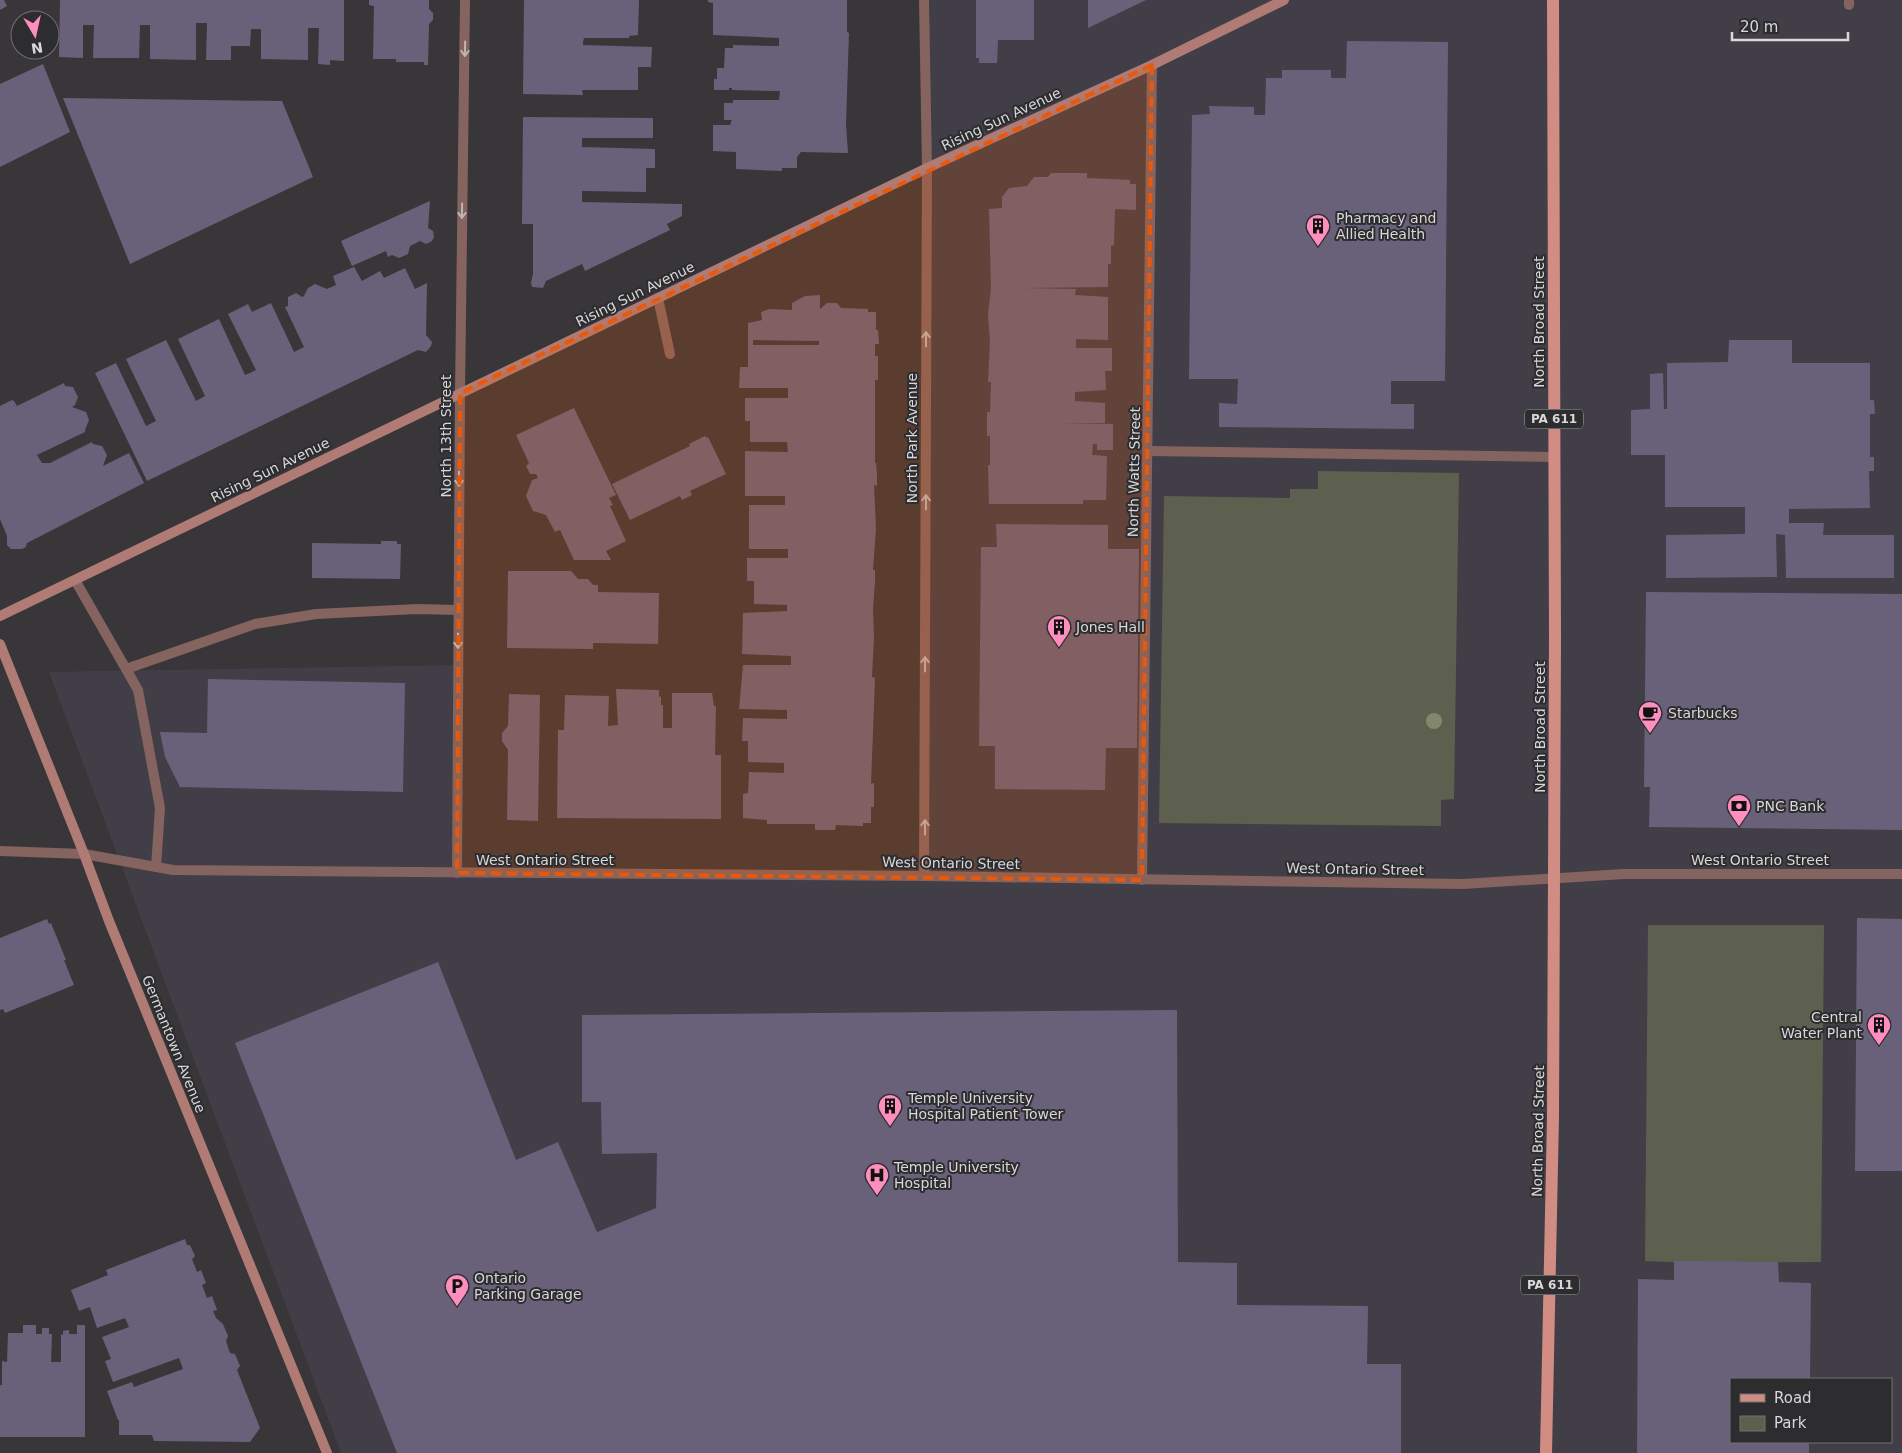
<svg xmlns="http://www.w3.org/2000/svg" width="1902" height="1453" font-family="'DejaVu Sans',sans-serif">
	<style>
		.built { fill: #423e47; fill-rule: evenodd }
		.green { fill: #5d604f }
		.building { fill: #696179; fill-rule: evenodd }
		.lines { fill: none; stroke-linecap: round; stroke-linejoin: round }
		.lane { stroke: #85635e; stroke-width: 10 }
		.street { stroke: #85635e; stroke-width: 10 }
		.secondary { stroke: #b07b74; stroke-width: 10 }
		.primary { stroke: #d18d84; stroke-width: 12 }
		.tree { fill: #83876c }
		.oneway { stroke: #bfb4b4 }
		.marked { fill: #e8590c; fill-opacity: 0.2; stroke: #e8590c; stroke-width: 4; stroke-dasharray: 10 6; stroke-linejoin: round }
		.labels { text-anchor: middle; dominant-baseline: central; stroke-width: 4; stroke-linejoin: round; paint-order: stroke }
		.shield { fill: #2d2c2f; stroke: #a5a4a6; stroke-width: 1 }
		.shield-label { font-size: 12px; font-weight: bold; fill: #d8d7d9 }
		.street-label { font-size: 14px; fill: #d8d7d9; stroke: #2d2c2f }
		.poi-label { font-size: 14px; fill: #d8d7d9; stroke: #2d2c2f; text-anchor: start }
	</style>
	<rect width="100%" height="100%" fill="#383639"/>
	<path class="built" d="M 928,0 L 1902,0 L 1902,1453 L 341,1453 L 49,672 L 458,665 L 457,872 L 924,876 ZM 1731,1379 L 1891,1379 L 1891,1442 L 1731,1442 Z"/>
	<g class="green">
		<path d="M 1318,471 L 1459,473 L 1454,799 L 1441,800 L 1441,826 L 1159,823 L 1164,496 L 1290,498 L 1290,489 L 1318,489 Z"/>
		<path d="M 1648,925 L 1824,925 L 1821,1262 L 1700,1263 L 1645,1261 Z"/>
	</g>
	<g class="building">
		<path d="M 0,0 L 4,0 L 7,6 L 0,10 Z"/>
		<path d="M 60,0 L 344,0 L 344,61 L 330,60 L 330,65 L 318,64 L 319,28 L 308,28 L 308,60 L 261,59 L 261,29 L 251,29 L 250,46 L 231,46 L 231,60 L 206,60 L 207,23 L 196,23 L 196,60 L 150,59 L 150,25 L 140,25 L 139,58 L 93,58 L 94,25 L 83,25 L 83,58 L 59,57 Z"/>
		<path d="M 369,0 L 429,0 L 429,9 L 433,13 L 433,20 L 429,24 L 428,65 L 424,65 L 424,62 L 396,62 L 396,59 L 373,59 L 374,6 L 369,5 Z"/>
		<path d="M 524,0 L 639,0 L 638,35 L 629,36 L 629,38 L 584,38 L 583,42 L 583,45 L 652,47 L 651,67 L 638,67 L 638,90 L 582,90 L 583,95 L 523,94 Z"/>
		<path d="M 708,0 L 847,0 L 847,32 L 849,33 L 846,124 L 848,153 L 801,152 L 797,157 L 797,168 L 782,168 L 782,171 L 736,169 L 736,152 L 713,151 L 713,125 L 730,125 L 731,122 L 732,120 L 724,120 L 724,103 L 733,103 L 733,100 L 779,100 L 780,91 L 732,90 L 732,88 L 729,88 L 729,90 L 714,90 L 714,79 L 717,79 L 717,68 L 724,68 L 725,48 L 733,48 L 733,45 L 779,46 L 779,38 L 713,35 L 713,3 L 708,2 Z"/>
		<path d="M 976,0 L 1034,0 L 1034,40 L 998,40 L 997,63 L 979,63 L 979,58 L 976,58 Z"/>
		<path d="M 1088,0 L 1146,0 L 1088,28 Z"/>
		<path d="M 1347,41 L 1448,42 L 1445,381 L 1391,381 L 1391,404 L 1414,404 L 1414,429 L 1219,427 L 1219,403 L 1237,404 L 1238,379 L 1189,379 L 1192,115 L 1210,114 L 1209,106 L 1254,107 L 1254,115 L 1265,115 L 1266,78 L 1282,78 L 1282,70 L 1331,70 L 1331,78 L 1346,78 Z"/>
		<path d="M 43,64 L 70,132 L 0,167 L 0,84 Z"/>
		<path d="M 63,98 L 282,101 L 313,177 L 130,264 Z"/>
		<path d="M 523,117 L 653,118 L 653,138 L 582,138 L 582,147 L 655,149 L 655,168 L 646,168 L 646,192 L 582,191 L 582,202 L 682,204 L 682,216 L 667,224 L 670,230 L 585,271 L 582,264 L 546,281 L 543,288 L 532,287 L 531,283 L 533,274 L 533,224 L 522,224 Z"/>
		<path d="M 1051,173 L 1087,173 L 1087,178 L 1130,180 L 1130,184 L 1136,184 L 1136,210 L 1115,209 L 1114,245 L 1111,246 L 1111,264 L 1108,264 L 1108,287 L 1023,288 L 1076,289 L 1075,295 L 1108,297 L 1108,340 L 1076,339 L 1076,348 L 1112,348 L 1112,371 L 1105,371 L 1106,390 L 1075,392 L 1075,401 L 1105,403 L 1105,423 L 1061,423 L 1113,424 L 1113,450 L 1097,450 L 1097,444 L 1093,444 L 1092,455 L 1107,456 L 1106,500 L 1083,500 L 1083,504 L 989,504 L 988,465 L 990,465 L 990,436 L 987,436 L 987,412 L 990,412 L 991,382 L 988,382 L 990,342 L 988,315 L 991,288 L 989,209 L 1002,208 L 1002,197 L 1009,188 L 1027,186 L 1034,177 L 1048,177 Z"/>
		<path d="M 430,201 L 428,228 L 433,231 L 434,237 L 432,241 L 426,244 L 420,241 L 410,246 L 408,254 L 399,258 L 392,255 L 388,257 L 386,251 L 352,266 L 341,241 Z"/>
		<path d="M 354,267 L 362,281 L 380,271 L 384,278 L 405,268 L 415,289 L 427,283 L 426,335 L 432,342 L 431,346 L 426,352 L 418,350 L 147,481 L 95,373 L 116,363 L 146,426 L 156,421 L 126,359 L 166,340 L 196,401 L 205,396 L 178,339 L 219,319 L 245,375 L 250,373 L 256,370 L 228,314 L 248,304 L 252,312 L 271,303 L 294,352 L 304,347 L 285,307 L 288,306 L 288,297 L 296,293 L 302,297 L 304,296 L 308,288 L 315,284 L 327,289 L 336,285 L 333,276 Z"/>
		<path d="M 820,295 L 820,309 L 827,303 L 837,303 L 841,308 L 868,309 L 868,312 L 876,312 L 876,330 L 878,330 L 879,344 L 875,344 L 875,356 L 878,356 L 878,380 L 875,380 L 875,463 L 876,463 L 877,475 L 877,486 L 874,485 L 876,529 L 873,570 L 875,570 L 875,582 L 873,609 L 874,637 L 872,677 L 875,678 L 871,784 L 874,783 L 874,807 L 871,807 L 871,823 L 863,823 L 863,826 L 836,825 L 835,830 L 815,830 L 815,824 L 767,824 L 767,820 L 743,818 L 743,794 L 748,793 L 749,772 L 784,773 L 784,763 L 748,762 L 748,741 L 742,741 L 743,718 L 787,719 L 787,710 L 739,709 L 743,665 L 791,665 L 791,656 L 742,654 L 743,613 L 787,611 L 787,605 L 754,604 L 754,581 L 747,581 L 747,558 L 788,558 L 788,549 L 749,549 L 749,505 L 785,505 L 785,496 L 745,496 L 745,451 L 788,452 L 787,442 L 750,442 L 750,421 L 745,421 L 745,398 L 788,398 L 788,388 L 739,388 L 740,367 L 748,367 L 748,323 L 762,320 L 761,312 L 769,309 L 792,310 L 792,303 L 805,296 ZM 753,340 L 819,341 L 819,345 L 753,345 Z"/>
		<path d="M 1729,340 L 1792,340 L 1792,363 L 1870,363 L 1870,400 L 1874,400 L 1875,414 L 1870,414 L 1870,457 L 1874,457 L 1874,471 L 1869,471 L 1870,508 L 1789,509 L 1789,523 L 1824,523 L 1823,535 L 1894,535 L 1894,578 L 1786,578 L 1785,535 L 1776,534 L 1777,577 L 1666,578 L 1666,535 L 1745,534 L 1745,507 L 1665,507 L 1665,455 L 1631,455 L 1631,410 L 1650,409 L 1650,374 L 1663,373 L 1664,409 L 1667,409 L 1667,363 L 1728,362 Z"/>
		<path d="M 64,383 L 65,386 L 73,387 L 78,397 L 75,405 L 72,407 L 86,412 L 89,420 L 85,430 L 85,432 L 37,455 L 42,463 L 50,463 L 92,442 L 93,444 L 102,446 L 107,455 L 103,466 L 129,453 L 144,483 L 27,543 L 26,547 L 22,549 L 11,549 L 7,545 L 7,536 L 0,519 L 0,406 L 12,400 L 14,401 L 17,406 Z"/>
		<path d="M 574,408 L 616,495 L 609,498 L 613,505 L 610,506 L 626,541 L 606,551 L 611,560 L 574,560 L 560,530 L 555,532 L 546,515 L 533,511 L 526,496 L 532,480 L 538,478 L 536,474 L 530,474 L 526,466 L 529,463 L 516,435 Z"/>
		<path d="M 705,436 L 707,438 L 708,437 L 726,474 L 690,491 L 692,495 L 682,500 L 680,496 L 630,520 L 612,484 L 690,446 L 689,444 Z"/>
		<path d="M 996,524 L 1108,525 L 1108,549 L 1139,549 L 1137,748 L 1106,748 L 1105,790 L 995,789 L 995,746 L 979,746 L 981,547 L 997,547 Z"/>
		<path d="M 381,541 L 397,541 L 397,544 L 401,544 L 400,579 L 312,578 L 312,543 L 381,544 Z"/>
		<path d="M 508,571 L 571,571 L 578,579 L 588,579 L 593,585 L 598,585 L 598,592 L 659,593 L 658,644 L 593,643 L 593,649 L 507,648 Z"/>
		<path d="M 1646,592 L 1902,594 L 1902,830 L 1649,827 L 1650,787 L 1644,787 Z"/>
		<path d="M 208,679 L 405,683 L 403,792 L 180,787 L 165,757 L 160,732 L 207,733 Z"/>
		<path d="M 616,689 L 659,690 L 659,697 L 661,696 L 661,705 L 663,705 L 663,728 L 672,728 L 672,693 L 712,693 L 714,706 L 716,706 L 715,755 L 721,755 L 721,819 L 557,818 L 558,730 L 564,730 L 565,695 L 609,696 L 608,726 L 618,725 Z"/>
		<path d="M 509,694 L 540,695 L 538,821 L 507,820 L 508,750 L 502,741 L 502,733 L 508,726 Z"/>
		<path d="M 1857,918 L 1902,919 L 1902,1171 L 1855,1171 Z"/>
		<path d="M 47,919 L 49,924 L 51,923 L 66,960 L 64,960 L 74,985 L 5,1013 L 3,1009 L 0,1010 L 0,938 Z"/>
		<path d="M 438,962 L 516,1160 L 558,1142 L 597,1232 L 656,1208 L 657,1153 L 602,1154 L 601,1102 L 582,1102 L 582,1015 L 1177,1010 L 1178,1262 L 1237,1263 L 1237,1305 L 1368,1306 L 1367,1364 L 1401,1364 L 1401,1453 L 397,1453 L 235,1043 Z"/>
		<path d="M 185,1239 L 187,1245 L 190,1245 L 195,1256 L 192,1259 L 197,1272 L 201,1270 L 206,1283 L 202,1285 L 207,1298 L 212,1296 L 217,1310 L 213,1311 L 216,1318 L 223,1324 L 228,1336 L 226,1341 L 230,1353 L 235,1354 L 240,1366 L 237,1370 L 260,1428 L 250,1442 L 154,1441 L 152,1435 L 119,1435 L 119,1420 L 118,1420 L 107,1391 L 132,1382 L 134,1387 L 183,1369 L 179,1358 L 113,1382 L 105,1361 L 111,1359 L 102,1337 L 129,1327 L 125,1318 L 97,1328 L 90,1307 L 79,1311 L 71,1290 L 108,1275 L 106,1270 Z"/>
		<path d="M 1674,1261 L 1778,1262 L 1779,1282 L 1811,1283 L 1810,1379 L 1731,1379 L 1731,1442 L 1809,1442 L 1809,1453 L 1637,1453 L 1638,1279 L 1674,1280 Z"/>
		<path d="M 23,1325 L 36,1325 L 36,1334 L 42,1334 L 42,1328 L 49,1328 L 49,1334 L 52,1334 L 51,1362 L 61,1362 L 61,1334 L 63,1335 L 63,1331 L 69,1330 L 69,1334 L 77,1334 L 77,1325 L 85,1325 L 85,1437 L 0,1437 L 0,1385 L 2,1385 L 2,1361 L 7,1362 L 8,1333 L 23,1333 Z"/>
	</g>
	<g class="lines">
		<g class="lane">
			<path d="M 1849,0 L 1849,5"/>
			<path d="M 658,298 L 670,354"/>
			<path d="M 1148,451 L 1554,457"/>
			<path d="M 75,580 L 138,690 L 160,808 L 156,867"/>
			<path d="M 126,669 L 255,624 L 316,614 L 417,609 L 458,610"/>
		</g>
		<g class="street">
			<path d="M 924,0 L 927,168 L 924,876"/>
			<path d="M 0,851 L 84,854 L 173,870 L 924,876 L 1463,884 L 1624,874 L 1902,874"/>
			<path d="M 457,873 L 460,393 L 465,0"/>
			<path d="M 1142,880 L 1152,65"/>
		</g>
		<g class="secondary">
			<path d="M 0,616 L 927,168 L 1152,65 L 1284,0"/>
			<path d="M 0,644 L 84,854 L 109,921 L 327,1453"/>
		</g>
		<path class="primary" d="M 1546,1453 L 1553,1117 L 1555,637 L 1553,0"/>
	</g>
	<circle class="tree" cx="1434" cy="721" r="8"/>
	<defs><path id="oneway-shaft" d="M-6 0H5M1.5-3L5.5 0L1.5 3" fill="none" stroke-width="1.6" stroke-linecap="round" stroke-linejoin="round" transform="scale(1.25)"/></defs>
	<g class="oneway">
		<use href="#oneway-shaft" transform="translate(465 49) rotate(91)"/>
		<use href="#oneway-shaft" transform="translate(462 211) rotate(91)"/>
		<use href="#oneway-shaft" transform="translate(926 339) rotate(-90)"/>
		<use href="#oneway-shaft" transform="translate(459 479) rotate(90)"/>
		<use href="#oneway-shaft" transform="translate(926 502) rotate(-90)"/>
		<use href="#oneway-shaft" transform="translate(458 641) rotate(90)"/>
		<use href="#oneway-shaft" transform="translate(925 664) rotate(-90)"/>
		<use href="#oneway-shaft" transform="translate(925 827) rotate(-90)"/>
	</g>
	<path class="marked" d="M 1152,65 L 1142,880 L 457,873 L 460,393 Z"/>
	<defs>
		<g id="building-pin" transform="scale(1.25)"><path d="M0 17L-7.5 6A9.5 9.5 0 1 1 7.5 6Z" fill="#fe8ebd" stroke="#2d2c2f"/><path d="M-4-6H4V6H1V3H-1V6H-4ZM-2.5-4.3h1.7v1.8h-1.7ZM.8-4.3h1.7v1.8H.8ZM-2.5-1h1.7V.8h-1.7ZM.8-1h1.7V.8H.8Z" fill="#111"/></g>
		<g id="cafe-pin" transform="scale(1.25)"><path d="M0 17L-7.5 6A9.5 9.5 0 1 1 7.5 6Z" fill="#fe8ebd" stroke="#2d2c2f"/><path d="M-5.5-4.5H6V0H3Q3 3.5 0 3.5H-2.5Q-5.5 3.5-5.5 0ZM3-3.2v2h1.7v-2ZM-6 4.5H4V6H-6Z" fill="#111"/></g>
		<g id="bank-pin" transform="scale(1.25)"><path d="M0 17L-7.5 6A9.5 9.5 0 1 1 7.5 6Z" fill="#fe8ebd" stroke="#2d2c2f"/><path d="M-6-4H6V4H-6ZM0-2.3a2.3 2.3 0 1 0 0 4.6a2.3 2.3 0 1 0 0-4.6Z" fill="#111"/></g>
		<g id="hospital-pin" transform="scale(1.25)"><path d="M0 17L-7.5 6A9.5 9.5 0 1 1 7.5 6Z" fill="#fe8ebd" stroke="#2d2c2f"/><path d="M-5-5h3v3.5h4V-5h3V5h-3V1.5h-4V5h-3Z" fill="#111"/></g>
		<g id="parking-pin" transform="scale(1.25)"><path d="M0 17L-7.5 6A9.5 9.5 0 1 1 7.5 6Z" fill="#fe8ebd" stroke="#2d2c2f"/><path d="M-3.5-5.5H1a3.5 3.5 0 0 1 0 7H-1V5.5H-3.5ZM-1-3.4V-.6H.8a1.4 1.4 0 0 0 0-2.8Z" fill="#111"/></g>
	</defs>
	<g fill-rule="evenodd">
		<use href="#building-pin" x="1318" y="226"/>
		<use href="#building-pin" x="1059" y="627"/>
		<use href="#cafe-pin" x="1650" y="713"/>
		<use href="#bank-pin" x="1739" y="806"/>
		<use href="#building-pin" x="1879" y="1025"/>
		<use href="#building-pin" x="890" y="1106"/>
		<use href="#hospital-pin" x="877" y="1175"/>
		<use href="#parking-pin" x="457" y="1286"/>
	</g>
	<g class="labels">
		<g class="shield">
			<rect x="1525" y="409.5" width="58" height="19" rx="4"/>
			<rect x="1521" y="1275.5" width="58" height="19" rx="4"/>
		</g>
		<g class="shield-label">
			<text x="1554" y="419">PA 611</text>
			<text x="1550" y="1285">PA 611</text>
		</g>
		<g class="street-label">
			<text transform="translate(1001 119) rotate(-25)">Rising Sun Avenue</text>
			<text transform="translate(635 294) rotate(-26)">Rising Sun Avenue</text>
			<text transform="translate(1539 322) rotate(-90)">North Broad Street</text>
			<text transform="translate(446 436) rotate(-90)">North 13th Street</text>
			<text transform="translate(912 438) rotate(-90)">North Park Avenue</text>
			<text transform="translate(270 470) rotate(-26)">Rising Sun Avenue</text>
			<text transform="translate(1134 472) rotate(-89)">North Watts Street</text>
			<text transform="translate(1540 727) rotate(-90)">North Broad Street</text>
			<text x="545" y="860">West Ontario Street</text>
			<text x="1760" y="860">West Ontario Street</text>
			<text transform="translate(951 863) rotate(1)">West Ontario Street</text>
			<text transform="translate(1355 869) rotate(1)">West Ontario Street</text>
			<text transform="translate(174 1044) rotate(68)">Germantown Avenue</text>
			<text transform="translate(1538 1131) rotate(-89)">North Broad Street</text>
		</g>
		<g class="poi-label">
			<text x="1336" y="218">Pharmacy and<tspan x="1336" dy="16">Allied Health</tspan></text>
			<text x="1076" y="627">Jones Hall</text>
			<text x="1668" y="713">Starbucks</text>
			<text x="1756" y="806">PNC Bank</text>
			<text x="1862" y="1017" text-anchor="end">Central<tspan x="1862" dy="16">Water Plant</tspan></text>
			<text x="908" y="1098">Temple University<tspan x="908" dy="16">Hospital Patient Tower</tspan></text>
			<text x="894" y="1167">Temple University<tspan x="894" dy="16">Hospital</tspan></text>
			<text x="474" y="1278">Ontario<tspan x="474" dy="16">Parking Garage</tspan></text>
		</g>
	</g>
	<rect x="1730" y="1378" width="162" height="65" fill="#2d2c2f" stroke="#717073"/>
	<rect x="1740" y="1394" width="25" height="8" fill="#d18d84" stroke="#717073"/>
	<text x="1774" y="1403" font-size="15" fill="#d8d7d9">Road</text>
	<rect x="1740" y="1416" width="25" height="15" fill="#5d604f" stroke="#717073"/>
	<text x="1774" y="1428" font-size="15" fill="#d8d7d9">Park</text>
	<g transform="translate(35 35) rotate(171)"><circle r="24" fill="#2d2c2f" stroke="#717073"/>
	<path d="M0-4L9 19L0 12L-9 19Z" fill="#fe8ebd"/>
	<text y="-8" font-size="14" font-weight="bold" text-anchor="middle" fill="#d8d7d9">N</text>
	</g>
	<path d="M1732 32v8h116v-8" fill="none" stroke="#d8d7d9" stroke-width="2.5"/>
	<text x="1740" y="32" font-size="15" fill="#d8d7d9" stroke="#2d2c2f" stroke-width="4" paint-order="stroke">20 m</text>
</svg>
